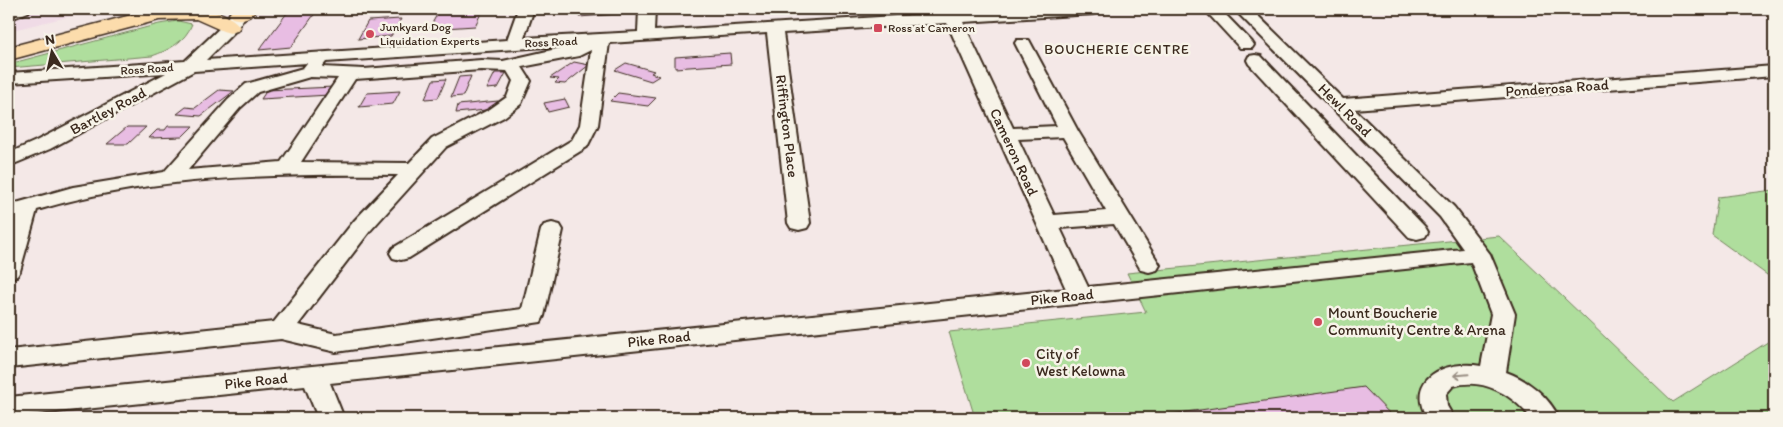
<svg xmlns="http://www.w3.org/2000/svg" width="1783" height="427" font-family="Itim,sans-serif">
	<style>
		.built { fill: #f0dbe6 }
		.green { fill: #afde9d; stroke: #75845e }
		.building { fill: #e8bde3; stroke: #3b2a1e }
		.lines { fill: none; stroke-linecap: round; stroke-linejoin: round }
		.minor-casing { stroke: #3b2a1e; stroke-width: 4 }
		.highway-casing { stroke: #3b2a1e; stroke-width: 3 }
		.minor { fill: #f7f3e8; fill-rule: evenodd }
		.highway { fill: #fcdcac; fill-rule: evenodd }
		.oneway { stroke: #998e83 }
		.poi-dot { fill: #d1495b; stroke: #f7f3e8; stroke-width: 2 }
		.labels { text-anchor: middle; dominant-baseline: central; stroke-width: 5; stroke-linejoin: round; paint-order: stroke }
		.far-poi-label { font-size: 12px; fill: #3b2a1e; stroke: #f7f3e8; text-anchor: start }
		.far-street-label { font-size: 12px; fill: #3b2a1e; stroke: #f7f3e8 }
		.far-neighbourhood-label { font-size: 14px; letter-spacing: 1px; fill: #3b2a1e; stroke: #f7f3e8 }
		.street-label { font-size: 15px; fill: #3b2a1e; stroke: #f7f3e8 }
		.poi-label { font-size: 15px; fill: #3b2a1e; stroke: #f7f3e8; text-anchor: start }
	</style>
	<rect width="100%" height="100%" fill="#f4e8e7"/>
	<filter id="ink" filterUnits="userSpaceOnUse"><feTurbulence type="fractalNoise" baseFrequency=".02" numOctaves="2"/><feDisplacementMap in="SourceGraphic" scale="10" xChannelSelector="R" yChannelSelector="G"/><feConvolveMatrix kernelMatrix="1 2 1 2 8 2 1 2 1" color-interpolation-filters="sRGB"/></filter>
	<g filter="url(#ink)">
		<path class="built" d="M 9,9 L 100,9 L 9,31 Z"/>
		<g class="green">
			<path d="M 178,21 L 192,24 C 185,42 169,50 152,56 L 9,68 L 9,64 L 159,24 Z"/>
			<path d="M 1774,190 L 1774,280 L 1712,235 L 1718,197 Z"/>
			<path d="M 1499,236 L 1673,402 L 1774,338 L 1774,418 L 975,418 L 949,332 L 1146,312 L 1127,273 Z"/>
		</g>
		<g class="building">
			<path d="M 290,9 L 318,9 L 291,47 L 259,50 Z"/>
			<path d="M 440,9 L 483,9 L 475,26 L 429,29 Z"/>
			<path d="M 580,9 L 631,9 L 631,13 L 579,17 Z"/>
			<path d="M 401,19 L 391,36 L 358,39 L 368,21 Z"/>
			<path d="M 730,53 L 731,64 L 675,68 L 675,57 Z"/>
			<path d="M 574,62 L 589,65 L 565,84 L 555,83 L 559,79 L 550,78 Z"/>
			<path d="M 626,63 L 654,71 L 651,73 L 659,76 L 651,81 L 615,70 Z"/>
			<path d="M 495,73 L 506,73 L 498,88 L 487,89 Z"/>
			<path d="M 471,76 L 463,96 L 451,97 L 459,77 Z"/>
			<path d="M 446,79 L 438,98 L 425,99 L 433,80 Z"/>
			<path d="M 334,87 L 329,95 L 261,99 L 267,90 Z"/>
			<path d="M 219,90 L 234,91 L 201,116 L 177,114 L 186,107 L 195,108 Z"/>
			<path d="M 400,91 L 393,104 L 359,107 L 367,93 Z"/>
			<path d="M 618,93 L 656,98 L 648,106 L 610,101 Z"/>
			<path d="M 565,99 L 569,107 L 548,112 L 544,103 Z"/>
			<path d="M 498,101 L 496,109 L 456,113 L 458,105 Z"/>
			<path d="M 168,126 L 193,126 L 182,137 L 149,138 L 157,130 L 165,130 Z"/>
			<path d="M 127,127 L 146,127 L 128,144 L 107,144 Z"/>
			<path d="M 1364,387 L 1394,418 L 1143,418 Z"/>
		</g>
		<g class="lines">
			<g class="minor-casing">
				<g id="minor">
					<path d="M 9,9 L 31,9 L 28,12 L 9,20 Z"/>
					<path d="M 234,9 L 250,9 L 236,30 L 206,60 L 507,40 L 518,9 L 534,9 L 524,38 L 638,32 L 639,9 L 655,9 L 654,31 L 943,13 L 941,9 L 957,9 L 958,12 L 1020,9 L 1101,9 L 1098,12 L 1093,14 L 963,22 L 1013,128 L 1057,126 L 1015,43 L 1017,40 L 1029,40 L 1078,131 L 1160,265 L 1157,270 L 1149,272 L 1141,270 L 1114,224 L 1060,228 L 1088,287 L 1463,249 L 1440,217 L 1234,9 L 1251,9 L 1343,99 L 1774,66 L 1774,76 L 1354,109 L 1454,207 L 1490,254 L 1515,314 L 1506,372 C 1528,380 1549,397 1559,418 L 1531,418 C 1513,395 1484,377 1453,386 L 1446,394 L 1447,406 L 1454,418 L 1427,418 C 1404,377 1447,360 1481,366 L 1491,314 L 1471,262 L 330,383 L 344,418 L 318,418 L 305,386 L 9,417 L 9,397 L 1066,289 L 947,23 L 783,33 L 810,223 L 807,228 L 799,230 L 791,228 L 788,223 L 767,33 L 609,43 L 598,125 L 587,147 L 409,258 L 401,260 L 393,258 L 390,253 L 393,248 L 572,140 L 580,125 L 591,50 L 579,56 L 522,67 L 531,81 L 521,104 L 504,117 L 446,147 L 370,231 L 298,325 L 336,334 L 522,309 L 541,230 L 544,225 L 552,223 L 560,225 L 563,230 L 544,316 L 541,322 L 336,352 L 281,339 L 9,368 L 9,350 L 274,322 L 354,221 L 398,175 C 277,174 154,175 37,210 L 20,271 L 17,276 L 9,278 L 9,234 L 14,217 L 9,218 L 9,205 L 73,187 L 164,172 L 228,100 L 246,84 L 303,68 L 307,63 L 194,71 L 50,149 L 9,166 L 9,153 L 36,141 L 166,73 L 9,83 L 9,73 L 185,61 L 224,24 ZM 574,45 L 503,61 L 481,60 L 364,69 L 322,67 L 326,62 ZM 481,70 L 507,71 L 513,81 L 507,97 L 490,109 L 432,139 L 409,163 L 301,162 L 355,79 ZM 310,77 L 338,78 L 281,162 L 188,170 L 240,108 L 258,92 ZM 1063,137 L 1106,211 L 1054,215 L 1018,139 Z"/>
					<path d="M 1204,9 L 1220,9 L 1252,42 L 1254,45 L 1252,48 L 1240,48 Z"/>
					<path d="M 1255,55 L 1261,56 L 1425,227 L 1428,232 L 1425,237 L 1417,239 L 1409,237 L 1249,64 L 1247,60 L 1249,56 Z"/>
				</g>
			</g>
			<g class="highway-casing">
				<g id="highway">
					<path d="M 154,9 C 178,9 224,4 240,27 L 237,31 L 230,33 L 223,31 L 196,19 L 159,20 L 9,60 L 9,47 Z"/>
					<path d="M 233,9 L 257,9 C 251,18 242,21 232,18 L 229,14 Z"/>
				</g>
			</g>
			<use href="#minor" class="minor"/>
			<use href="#highway" class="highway"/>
		</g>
		<defs><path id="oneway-shaft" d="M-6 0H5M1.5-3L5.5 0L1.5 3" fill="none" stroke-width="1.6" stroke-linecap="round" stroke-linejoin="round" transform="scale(1.25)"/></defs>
		<use class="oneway" href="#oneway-shaft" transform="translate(1461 375) rotate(175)"/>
	</g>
	<g class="poi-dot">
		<rect x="873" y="23" width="10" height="10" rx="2.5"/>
		<circle cx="370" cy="34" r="5"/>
		<circle cx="1318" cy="322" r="5"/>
		<circle cx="1026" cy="363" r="5"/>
	</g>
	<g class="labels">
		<g class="far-poi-label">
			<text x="380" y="27">Junkyard Dog<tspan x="380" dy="14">Liquidation Experts</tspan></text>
			<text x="888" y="28">Ross at Cameron</text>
		</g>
		<g class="far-street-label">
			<text transform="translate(551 42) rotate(-3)">Ross Road</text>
			<text transform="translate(147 69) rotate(-4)">Ross Road</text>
		</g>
		<g class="far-neighbourhood-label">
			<text x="1117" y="49">BOUCHERIE CENTRE</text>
		</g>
		<g class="street-label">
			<text transform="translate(1557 88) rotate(-4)">Ponderosa Road</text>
			<text transform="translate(1345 110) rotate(45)">Hewl Road</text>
			<text transform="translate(108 111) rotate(-28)">Bartley Road</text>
			<text transform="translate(787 126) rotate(83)">Riffington Place</text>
			<text transform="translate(1014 152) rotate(65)">Cameron Road</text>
			<text transform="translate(1062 297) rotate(-6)">Pike Road</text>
			<text transform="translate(659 339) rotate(-6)">Pike Road</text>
			<text transform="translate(256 381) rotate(-6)">Pike Road</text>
		</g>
		<g class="poi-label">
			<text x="1328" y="313">Mount Boucherie<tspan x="1328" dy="17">Community Centre &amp; Arena</tspan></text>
			<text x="1036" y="354">City of<tspan x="1036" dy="17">West Kelowna</tspan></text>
		</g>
	</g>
	<rect width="1783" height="427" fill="none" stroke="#f7f3e8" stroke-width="30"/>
	<rect x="15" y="15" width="1753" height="397" fill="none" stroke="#3b2a1e" stroke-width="2" filter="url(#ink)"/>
	<g transform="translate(52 52) rotate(351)" stroke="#f7f3e8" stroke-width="4" paint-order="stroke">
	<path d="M0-4L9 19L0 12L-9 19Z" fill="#3b2a1e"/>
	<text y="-8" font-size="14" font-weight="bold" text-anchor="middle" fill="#3b2a1e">N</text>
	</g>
</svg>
